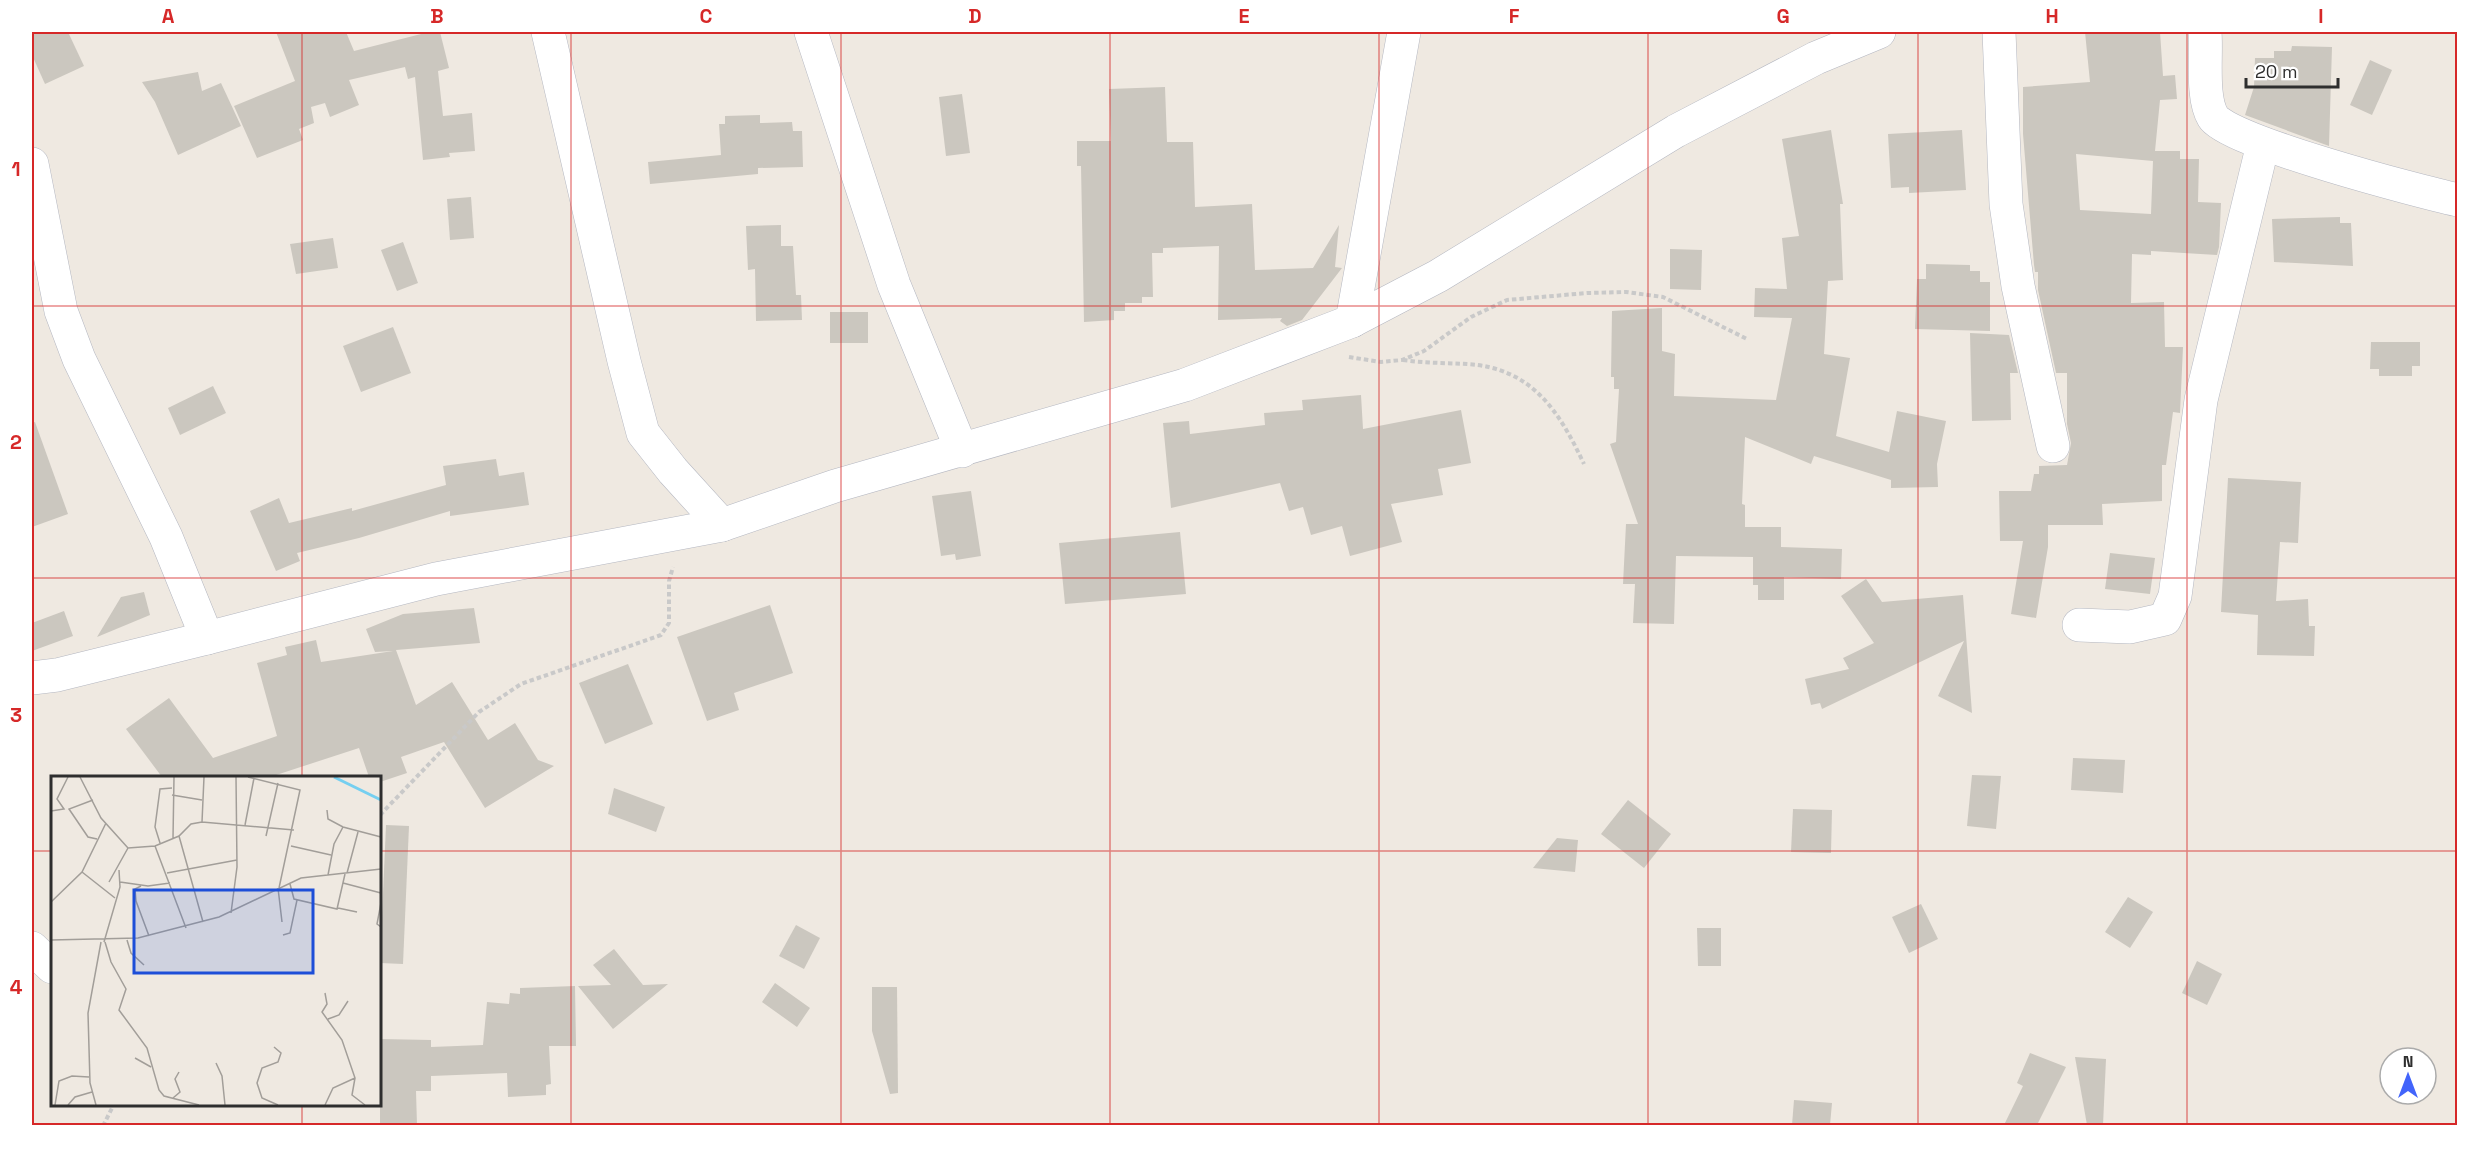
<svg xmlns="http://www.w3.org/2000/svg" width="2489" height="1157" font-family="'Space Grotesk',sans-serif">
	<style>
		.building { fill: #cbc7bf; fill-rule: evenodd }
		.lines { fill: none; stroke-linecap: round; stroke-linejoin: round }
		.minor-casing { stroke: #b4b7c1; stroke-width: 34 }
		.path { stroke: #c9c9c9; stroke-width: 4; stroke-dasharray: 4.5 3; stroke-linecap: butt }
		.minor { stroke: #fff; stroke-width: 33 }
		.grid { fill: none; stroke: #d62828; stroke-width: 1.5; stroke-opacity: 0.55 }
		.inset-river { fill: none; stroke: #75cff0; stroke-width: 3 }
		.inset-road { fill: none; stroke: #a29e99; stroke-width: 1.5 }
		.view { fill: #1d4ed8; fill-opacity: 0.15; stroke: #1d4ed8; stroke-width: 3 }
		.inset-edge { fill: none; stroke: #2e2e2e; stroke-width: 3 }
		.neatline { fill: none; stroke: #d62828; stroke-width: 2 }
		.grid-label { font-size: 20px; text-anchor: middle; font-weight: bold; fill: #d62828 }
	</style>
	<rect width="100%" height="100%" fill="#efe9e1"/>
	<g class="building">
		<path d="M 32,32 L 68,32 L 84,66 L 45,84 L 32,55 Z"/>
		<path d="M 276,32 L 346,32 L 354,51 L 429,32 L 440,32 L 449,68 L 438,71 L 443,116 L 472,113 L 475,151 L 449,153 L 450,157 L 423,160 L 415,77 L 408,79 L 405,67 L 349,80 L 359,105 L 330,117 L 325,103 L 311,107 L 314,123 L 299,129 L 303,140 L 257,158 L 234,106 L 295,81 Z"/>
		<path d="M 2085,32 L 2160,32 L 2163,76 L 2175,75 L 2177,99 L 2160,100 L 2155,151 L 2180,151 L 2180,159 L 2199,159 L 2198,202 L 2221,203 L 2219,247 L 2217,255 L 2151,251 L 2151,255 L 2132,254 L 2131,303 L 2164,302 L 2165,347 L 2183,347 L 2180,413 L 2173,412 L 2166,465 L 2162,465 L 2162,501 L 2102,504 L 2103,525 L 2048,525 L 2048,547 L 2036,618 L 2011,614 L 2023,541 L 2000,541 L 1999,491 L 2031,491 L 2034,474 L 2039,474 L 2039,466 L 2067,465 L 2071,443 L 2067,424 L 2067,373 L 2056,373 L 2038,290 L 2038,272 L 2035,272 L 2034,265 L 2023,134 L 2023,87 L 2090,82 ZM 2076,154 L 2153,161 L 2151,214 L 2080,210 Z"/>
		<path d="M 2292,46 L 2332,47 L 2329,146 L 2245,115 L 2254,87 L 2255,58 L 2274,58 L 2274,51 L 2291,51 Z"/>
		<path d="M 2370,60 L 2392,70 L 2372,115 L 2350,105 Z"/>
		<path d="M 198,72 L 202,91 L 221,83 L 241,126 L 178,155 L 155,102 L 142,82 Z"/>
		<path d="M 1165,87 L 1167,142 L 1193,142 L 1195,207 L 1252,204 L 1255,270 L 1313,268 L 1339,225 L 1335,267 L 1342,268 L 1302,320 L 1287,326 L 1280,321 L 1282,318 L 1218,320 L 1219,246 L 1163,248 L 1163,253 L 1152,253 L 1153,297 L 1142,297 L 1142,303 L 1125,303 L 1125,311 L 1114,311 L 1114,320 L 1084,322 L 1081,166 L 1077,166 L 1077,141 L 1111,141 L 1109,89 Z"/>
		<path d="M 962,94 L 970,153 L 946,156 L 939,97 Z"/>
		<path d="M 760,115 L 760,123 L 792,122 L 793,131 L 802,131 L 803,167 L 758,168 L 758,174 L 650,184 L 648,162 L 721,155 L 719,124 L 725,124 L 725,116 Z"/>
		<path d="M 1831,130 L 1843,204 L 1840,204 L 1843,280 L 1828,281 L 1824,354 L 1850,358 L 1836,436 L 1889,452 L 1897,411 L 1946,421 L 1937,464 L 1938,487 L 1891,488 L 1891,480 L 1814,456 L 1811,464 L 1745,437 L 1742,504 L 1745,505 L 1745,527 L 1781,527 L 1781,547 L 1842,549 L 1841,579 L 1784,577 L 1784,600 L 1758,600 L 1758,585 L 1753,585 L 1753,557 L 1676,556 L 1674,624 L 1633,623 L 1635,584 L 1623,584 L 1626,524 L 1638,524 L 1610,444 L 1616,442 L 1619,389 L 1614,389 L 1614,377 L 1611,377 L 1612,311 L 1662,308 L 1662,351 L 1675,354 L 1674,396 L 1776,400 L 1792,318 L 1754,317 L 1755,288 L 1787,289 L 1782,238 L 1799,236 L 1782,139 Z"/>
		<path d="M 1962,130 L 1966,190 L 1909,193 L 1909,187 L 1891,188 L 1888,134 Z"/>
		<path d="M 471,197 L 474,238 L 450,240 L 447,199 Z"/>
		<path d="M 2340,217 L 2340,223 L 2351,223 L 2353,266 L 2274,262 L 2272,219 Z"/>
		<path d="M 781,225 L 781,246 L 793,246 L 796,295 L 801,295 L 802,320 L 756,321 L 755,269 L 748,270 L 746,226 Z"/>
		<path d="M 333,238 L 338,268 L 296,274 L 290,244 Z"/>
		<path d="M 403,242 L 418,283 L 397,291 L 381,250 Z"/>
		<path d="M 1670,249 L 1702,250 L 1701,290 L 1670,289 Z"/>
		<path d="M 1926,264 L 1970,265 L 1970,271 L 1980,271 L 1980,282 L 1990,282 L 1990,331 L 1915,329 L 1917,279 L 1926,279 Z"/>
		<rect x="830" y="312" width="38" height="31"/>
		<path d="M 393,327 L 411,373 L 361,392 L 343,346 Z"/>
		<path d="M 1970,333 L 2009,335 L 2018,373 L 2010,373 L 2011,420 L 1972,421 Z"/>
		<path d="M 2371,342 L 2420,342 L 2420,366 L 2412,366 L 2412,376 L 2379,376 L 2379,369 L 2370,369 Z"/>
		<path d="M 213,386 L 226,413 L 180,435 L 168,408 Z"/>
		<path d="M 1361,395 L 1363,429 L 1461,410 L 1471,463 L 1438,469 L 1443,495 L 1391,504 L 1402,542 L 1350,556 L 1342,526 L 1311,535 L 1303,507 L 1289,511 L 1280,483 L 1171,508 L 1163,423 L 1189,421 L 1190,434 L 1265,425 L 1264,413 L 1303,410 L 1302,400 Z"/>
		<path d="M 35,422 L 68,514 L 32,527 L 32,423 Z"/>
		<path d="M 496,459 L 499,476 L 524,472 L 529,505 L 450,516 L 450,511 L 359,538 L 297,553 L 300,561 L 276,571 L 250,511 L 279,498 L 289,523 L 352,508 L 352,511 L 446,485 L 443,466 Z"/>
		<path d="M 2228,478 L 2301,482 L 2298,543 L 2280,542 L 2276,601 L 2308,599 L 2309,626 L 2315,626 L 2314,656 L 2257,655 L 2258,615 L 2221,612 Z"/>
		<path d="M 971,491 L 981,556 L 956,560 L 955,554 L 941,556 L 932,496 Z"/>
		<path d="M 1180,532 L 1186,594 L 1065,604 L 1059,543 Z"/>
		<path d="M 2110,553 L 2155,558 L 2150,594 L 2105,589 Z"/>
		<path d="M 1866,579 L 1882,602 L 1963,595 L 1972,713 L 1938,696 L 1964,641 L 1822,709 L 1820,703 L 1811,705 L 1805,679 L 1849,669 L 1843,658 L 1874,643 L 1841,596 Z"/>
		<path d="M 144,592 L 150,615 L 97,637 L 121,597 Z"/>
		<path d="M 770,605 L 793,673 L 734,693 L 739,710 L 707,721 L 677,637 Z"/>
		<path d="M 474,608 L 480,643 L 396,650 L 416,705 L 452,682 L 488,740 L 515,723 L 538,760 L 554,766 L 485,808 L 444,742 L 401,757 L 407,773 L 380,782 L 380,777 L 369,777 L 359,748 L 270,777 L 162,777 L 126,729 L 169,698 L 213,758 L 277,736 L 257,663 L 287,655 L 285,647 L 316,640 L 321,662 L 393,651 L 375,652 L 366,629 L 403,614 Z"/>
		<path d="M 64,611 L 73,636 L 32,651 L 32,623 Z"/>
		<path d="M 628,664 L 653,724 L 605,744 L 579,683 Z"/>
		<path d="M 2073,758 L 2125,760 L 2123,793 L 2071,790 Z"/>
		<path d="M 1972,775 L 2001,776 L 1996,829 L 1967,826 Z"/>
		<path d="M 614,788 L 665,807 L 656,832 L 608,814 Z"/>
		<path d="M 1628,800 L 1671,834 L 1644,868 L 1601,834 Z"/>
		<path d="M 1793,809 L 1832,810 L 1831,853 L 1791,852 Z"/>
		<path d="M 386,825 L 409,826 L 403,964 L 380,963 Z"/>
		<path d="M 1557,838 L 1578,840 L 1575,872 L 1533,868 Z"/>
		<path d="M 2128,897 L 2153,912 L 2130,948 L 2105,932 Z"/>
		<path d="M 1921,904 L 1938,939 L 1909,953 L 1892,917 Z"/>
		<path d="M 796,925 L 820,938 L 804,969 L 779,956 Z"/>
		<path d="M 1697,928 L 1721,928 L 1721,966 L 1698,966 Z"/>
		<path d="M 614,949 L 643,985 L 668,984 L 613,1029 L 578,986 L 611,985 L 593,965 Z"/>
		<path d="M 2197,961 L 2222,974 L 2207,1005 L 2182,993 Z"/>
		<path d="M 775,983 L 810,1008 L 797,1027 L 762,1002 Z"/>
		<path d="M 575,986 L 576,1046 L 549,1046 L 551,1084 L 546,1085 L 546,1095 L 508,1097 L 507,1073 L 431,1076 L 431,1091 L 416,1091 L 417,1125 L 380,1125 L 380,1039 L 431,1040 L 431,1047 L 483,1045 L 487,1002 L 509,1004 L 510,993 L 520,994 L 520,988 Z"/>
		<path d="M 872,987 L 897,987 L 898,1093 L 890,1094 L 872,1031 Z"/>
		<path d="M 2030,1053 L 2066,1067 L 2037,1125 L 2004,1125 L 2023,1086 L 2017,1083 Z"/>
		<path d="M 2075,1057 L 2106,1059 L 2103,1125 L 2087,1125 Z"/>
		<path d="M 1794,1100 L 1832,1103 L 1830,1125 L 1792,1125 Z"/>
	</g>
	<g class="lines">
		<g class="minor-casing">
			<g id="minor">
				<path d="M 548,32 L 624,361 L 643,433 L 673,471 L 722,525"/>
				<path d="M 811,32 L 894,285 L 962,451"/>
				<path d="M 1999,32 L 2006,204 L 2018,286 L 2053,446"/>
				<path d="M 2205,32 C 2207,55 2201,97 2213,117 C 2227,141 2421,192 2458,200"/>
				<path d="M 32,164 L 61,311 L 79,359 L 166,537 L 207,638"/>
				<path d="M 1352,321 L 1404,32"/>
				<path d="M 2079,625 L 2130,627 L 2165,619 L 2175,596 L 2201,400 L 2263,144"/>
				<path d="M 32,678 L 57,675 L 207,638 L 436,579 L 722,525 L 835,486 L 1185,385 L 1352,321 L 1438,276 L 1676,131 L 1816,58 L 1879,32"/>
				<path d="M 32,948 L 52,967"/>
			</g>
		</g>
		<g class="path">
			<path d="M 1349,357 L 1381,362 L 1402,360 L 1424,351 L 1471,317 L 1507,300 L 1587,293 L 1626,292 L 1663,297 L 1747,339"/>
			<path d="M 1403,360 C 1424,363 1446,363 1467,364 C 1532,368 1559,411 1584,464"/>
			<path d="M 380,815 L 479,712 L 521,684 L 661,635 L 669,623 L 669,581 L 673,567"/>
			<path d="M 103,1126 L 114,1104"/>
		</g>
		<use href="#minor" class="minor"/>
	</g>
	<path class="grid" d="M 302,32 L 302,778M 571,32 L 571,1126M 841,32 L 841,1126M 1110,32 L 1110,1126M 1379,32 L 1379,1126M 1648,32 L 1648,1126M 1918,32 L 1918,1126M 2187,32 L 2187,1126M 32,306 L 2458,306M 32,578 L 2458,578M 32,851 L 52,851M 380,851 L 2458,851M 302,1104 L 302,1126"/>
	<g transform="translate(51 776)">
		<rect width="330" height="330" fill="#efe9e1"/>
		<path class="inset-river" d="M 283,1 L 330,24"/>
		<path class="inset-road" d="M 29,1 L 50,42 L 77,72 L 104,70 L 128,60 L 140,48 L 151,46 L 243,54M 197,1 L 249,14 L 228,112M 121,19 L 151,24M 42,24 L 18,33 L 37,61 L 46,63M 276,34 L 277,43 L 292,51 L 330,61M 0,35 L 13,33 L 6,23 L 17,1M 151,46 L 153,1M 194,49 L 203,2M 128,60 L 152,146M 215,60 L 227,7M 122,62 L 123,1M 109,67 L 104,51 L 109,13 L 121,12M 104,70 L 135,152M 240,70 L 280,79M 31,96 L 64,122M 116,97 L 186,84M 296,97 L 307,56M 277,99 L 283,68 L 292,51M 58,106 L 77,72M 69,106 L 97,110 L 119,107M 292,107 L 330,117M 239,108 L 243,123 L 286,133 L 294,98M 90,110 L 84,113 L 85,125 L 98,160M 227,112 L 231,146M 0,126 L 31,96 L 55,47M 330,127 L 326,148 L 330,151M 287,132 L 306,136M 180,137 L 186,91 L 185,1M 232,159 L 239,157 L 246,124M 0,164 L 87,162 L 168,141 L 250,102 L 330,93M 76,164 L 80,177 L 93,189M 53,166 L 69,111 L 68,94M 54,166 L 60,186 L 75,213 L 68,234 L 96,272 L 108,314 L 113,320 L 148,329M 274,217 L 276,228 L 271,236 L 291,264 L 304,302 L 301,319 L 314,329M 277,243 L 288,239 L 297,225M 223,271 L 230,277 L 227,286 L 211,292 L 206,307 L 211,322 L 227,329M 84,282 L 100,291M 165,287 L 171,300 L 174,329M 122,322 L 129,316 L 124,303 L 128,296M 4,329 L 8,305 L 21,300 L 38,301M 17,329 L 24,321 L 41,316M 45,329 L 39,307 L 37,237 L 50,166M 274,329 L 282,312 L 304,302"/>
		<path class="view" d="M 83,114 L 262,114 L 262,197 L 83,197 Z"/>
		<rect width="330" height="330" class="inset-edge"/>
	</g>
	<rect width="2489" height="1157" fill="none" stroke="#ffffff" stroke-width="66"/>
	<g transform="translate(2408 1076)"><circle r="28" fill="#ffffff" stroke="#ababab" stroke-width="1.5"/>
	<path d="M0-4.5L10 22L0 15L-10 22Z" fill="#4264fb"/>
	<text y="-9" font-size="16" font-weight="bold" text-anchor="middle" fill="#2e2e2e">N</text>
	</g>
	<path d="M2246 78v9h92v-9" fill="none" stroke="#2e2e2e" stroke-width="3"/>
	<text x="2255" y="78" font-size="18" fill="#2e2e2e" stroke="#ffffff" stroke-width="4.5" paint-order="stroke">20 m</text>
	<rect x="33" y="33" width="2423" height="1091" class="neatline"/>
	<g class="grid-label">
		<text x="168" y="23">A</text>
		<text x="437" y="23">B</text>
		<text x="706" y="23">C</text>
		<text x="975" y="23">D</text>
		<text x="1244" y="23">E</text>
		<text x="1514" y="23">F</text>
		<text x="1783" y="23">G</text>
		<text x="2052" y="23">H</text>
		<text x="2321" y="23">I</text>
		<text x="16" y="176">1</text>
		<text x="16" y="449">2</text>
		<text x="16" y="722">3</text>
		<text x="16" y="994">4</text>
	</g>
</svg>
